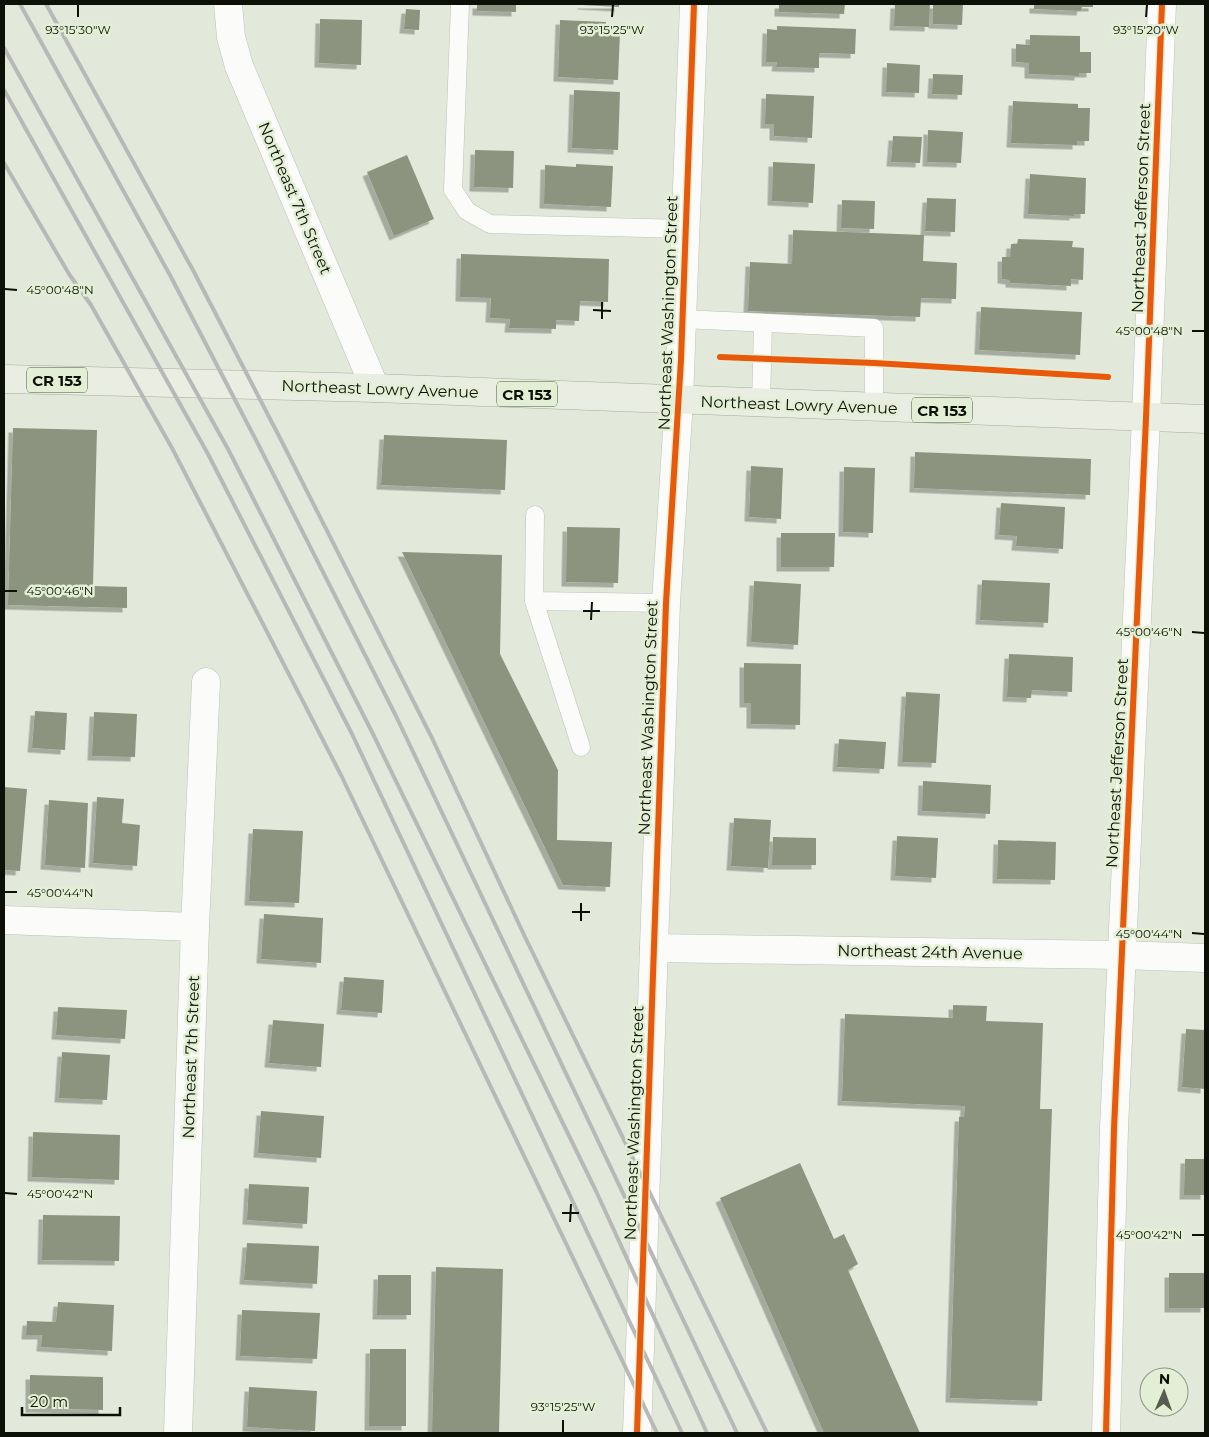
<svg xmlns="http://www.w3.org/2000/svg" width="1209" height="1437" font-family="Montserrat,sans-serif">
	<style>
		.building { fill: #8c9480; filter: url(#shadow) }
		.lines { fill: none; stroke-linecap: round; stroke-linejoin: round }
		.lane-casing { stroke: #bcc1b5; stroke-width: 19 }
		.street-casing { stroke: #bcc1b5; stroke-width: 29 }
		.secondary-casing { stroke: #bcc1b5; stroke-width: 29 }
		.primary-casing { stroke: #a4ae97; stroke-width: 29 }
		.lane { stroke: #fbfcf9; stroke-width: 18 }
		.street { stroke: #fbfcf9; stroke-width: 28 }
		.secondary { stroke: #fbfcf9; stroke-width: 28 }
		.primary { stroke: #e9ede2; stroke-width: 28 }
		.rail { stroke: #b8b9b6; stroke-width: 4 }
		.cycleway-casing { stroke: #e3efd4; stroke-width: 9 }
		.cycleway { stroke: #e8590c; stroke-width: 6 }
		.ticks { fill: none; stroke: #0c1007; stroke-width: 2 }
		.labels { text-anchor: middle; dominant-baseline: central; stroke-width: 5; stroke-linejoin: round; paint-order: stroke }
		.shield { fill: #e3efd4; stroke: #4c5344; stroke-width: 1 }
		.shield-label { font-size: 15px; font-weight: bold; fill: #0c1007 }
		.street-label { font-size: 16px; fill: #0c1007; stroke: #e3efd4 }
		.ticks-label { font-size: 12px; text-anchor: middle; fill: #0c1007; stroke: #e3efd4; stroke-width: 5; stroke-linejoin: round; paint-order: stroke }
	</style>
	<defs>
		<filter id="shadow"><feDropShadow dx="-4.5" dy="4.5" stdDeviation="0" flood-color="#0004"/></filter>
	</defs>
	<rect width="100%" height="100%" fill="#e2e9da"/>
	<g class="building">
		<path d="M 477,4 L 516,4 L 516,12 L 477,11 Z"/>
		<path d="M 582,4 L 619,4 L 619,7 L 582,5 Z"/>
		<path d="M 779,4 L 845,4 L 844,14 L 779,12 Z"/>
		<path d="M 895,4 L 930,4 L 929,27 L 894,26 Z"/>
		<path d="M 933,4 L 963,4 L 962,25 L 933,24 Z"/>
		<path d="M 1034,4 L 1093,4 L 1093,7 L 1082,7 L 1081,11 L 1034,9 Z"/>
		<path d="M 406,9 L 420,10 L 419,30 L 404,29 Z"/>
		<path d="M 320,19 L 362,20 L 361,65 L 319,63 Z"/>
		<path d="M 560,20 L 606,22 L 606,32 L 620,32 L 618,80 L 558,77 Z"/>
		<path d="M 777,26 L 856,29 L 855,54 L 819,53 L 819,68 L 776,67 L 777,62 L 766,62 L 767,29 L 777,30 Z"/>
		<path d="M 1030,35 L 1080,36 L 1080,52 L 1091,52 L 1091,73 L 1079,73 L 1079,76 L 1029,74 L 1029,63 L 1016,62 L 1016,44 L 1030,45 Z"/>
		<path d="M 887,63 L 920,65 L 919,93 L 886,92 Z"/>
		<path d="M 933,74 L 963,75 L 962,95 L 932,94 Z"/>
		<path d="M 574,90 L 620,92 L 618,150 L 572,148 Z"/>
		<path d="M 766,94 L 814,96 L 812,138 L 774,136 L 774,124 L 765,124 Z"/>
		<path d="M 1013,101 L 1078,104 L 1078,108 L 1090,108 L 1089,141 L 1077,141 L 1077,145 L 1011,143 Z"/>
		<path d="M 928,130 L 963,132 L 961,163 L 927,162 Z"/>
		<path d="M 893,136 L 922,137 L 920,163 L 891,162 Z"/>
		<path d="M 475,150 L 514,151 L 513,188 L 474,187 Z"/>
		<path d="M 407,155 L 434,219 L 394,236 L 367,172 Z"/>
		<path d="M 773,162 L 815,164 L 813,203 L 772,201 Z"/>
		<path d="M 576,164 L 613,166 L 611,207 L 544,204 L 545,165 L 576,167 Z"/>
		<path d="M 1030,174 L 1086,178 L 1085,214 L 1074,214 L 1074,216 L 1028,214 Z"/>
		<path d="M 927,198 L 956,199 L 955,232 L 925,231 Z"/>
		<path d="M 842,200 L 875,201 L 874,229 L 841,228 Z"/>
		<path d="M 793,230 L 924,235 L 923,261 L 957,263 L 956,299 L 921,298 L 920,317 L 748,311 L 750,262 L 792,264 Z"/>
		<path d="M 1018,239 L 1073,241 L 1072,247 L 1084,248 L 1083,280 L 1071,279 L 1071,286 L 1010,283 L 1010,280 L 1002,279 L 1002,257 L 1010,257 L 1011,244 L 1017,244 Z"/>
		<path d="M 461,254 L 609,259 L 608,302 L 580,301 L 579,321 L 556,320 L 556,329 L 509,328 L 510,319 L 490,318 L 491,298 L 460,297 Z"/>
		<path d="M 981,307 L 1082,312 L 1080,355 L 979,350 Z"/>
		<path d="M 13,428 L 97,430 L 93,586 L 127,587 L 127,608 L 8,605 Z"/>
		<path d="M 384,435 L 507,440 L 505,490 L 381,485 Z"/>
		<path d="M 915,452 L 1091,459 L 1090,495 L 914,488 Z"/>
		<path d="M 751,466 L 783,468 L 781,519 L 749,517 Z"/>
		<path d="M 844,467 L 875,468 L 873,533 L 843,532 Z"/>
		<path d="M 1001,503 L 1065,507 L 1063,549 L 1016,546 L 1017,536 L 999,535 Z"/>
		<path d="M 567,527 L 620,528 L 618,583 L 566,582 Z"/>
		<path d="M 781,533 L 835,533 L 834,567 L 781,567 Z"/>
		<path d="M 402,552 L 502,555 L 500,654 L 558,770 L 557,840 L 612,842 L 610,887 L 563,885 Z"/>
		<path d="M 982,580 L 1050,583 L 1048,623 L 980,620 Z"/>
		<path d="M 754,581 L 801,584 L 798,645 L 751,642 Z"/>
		<path d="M 1009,654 L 1073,657 L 1072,692 L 1032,690 L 1031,698 L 1007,697 Z"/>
		<path d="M 744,663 L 801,664 L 800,725 L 751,724 L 751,703 L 744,703 Z"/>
		<path d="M 906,692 L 940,694 L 936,763 L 902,762 Z"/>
		<path d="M 35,711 L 67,713 L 65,750 L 32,748 Z"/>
		<path d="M 94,712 L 137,714 L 135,757 L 92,756 Z"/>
		<path d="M 839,739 L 886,742 L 884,769 L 837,767 Z"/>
		<path d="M 923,781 L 991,785 L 990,814 L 922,811 Z"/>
		<path d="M 4,787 L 27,789 L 20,871 L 4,870 Z"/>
		<path d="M 97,797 L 124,799 L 122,823 L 140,825 L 137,866 L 93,863 Z"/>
		<path d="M 49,800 L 88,803 L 85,868 L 45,865 Z"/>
		<path d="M 734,818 L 771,820 L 768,868 L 731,866 Z"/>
		<path d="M 253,829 L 303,831 L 299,903 L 249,901 Z"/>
		<path d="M 897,836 L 938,838 L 936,878 L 895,876 Z"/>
		<path d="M 773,837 L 816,838 L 816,865 L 772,865 Z"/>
		<path d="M 998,840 L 1056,842 L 1055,880 L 997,879 Z"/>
		<path d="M 264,914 L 323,918 L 321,963 L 261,959 Z"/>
		<path d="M 344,977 L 384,980 L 382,1013 L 341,1010 Z"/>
		<path d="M 953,1005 L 987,1006 L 986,1021 L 1043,1023 L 1040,1109 L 1052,1109 L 1042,1401 L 950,1398 L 959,1117 L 964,1117 L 965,1106 L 842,1101 L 845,1014 L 953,1018 Z"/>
		<path d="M 58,1007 L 127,1010 L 125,1039 L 56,1035 Z"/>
		<path d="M 273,1020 L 324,1024 L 321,1067 L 269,1063 Z"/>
		<path d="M 1186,1029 L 1205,1030 L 1205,1089 L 1182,1087 Z"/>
		<path d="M 62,1052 L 110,1055 L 107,1100 L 59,1098 Z"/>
		<path d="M 261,1111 L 324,1116 L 321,1158 L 258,1153 Z"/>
		<path d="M 33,1132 L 120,1135 L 119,1180 L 32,1177 Z"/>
		<path d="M 1185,1159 L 1205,1159 L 1205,1195 L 1184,1195 Z"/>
		<path d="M 800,1163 L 834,1239 L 844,1234 L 858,1264 L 848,1270 L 920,1433 L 824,1433 L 720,1198 Z"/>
		<path d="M 249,1184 L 309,1187 L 307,1224 L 247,1220 Z"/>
		<path d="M 43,1215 L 120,1216 L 119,1261 L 42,1260 Z"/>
		<path d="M 247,1243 L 319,1246 L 317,1284 L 244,1280 Z"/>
		<path d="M 436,1267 L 503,1269 L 499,1433 L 432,1433 Z"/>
		<rect x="1169" y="1273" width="36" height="35"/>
		<path d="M 378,1275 L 411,1275 L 411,1315 L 377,1315 Z"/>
		<path d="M 58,1302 L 114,1305 L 112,1351 L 41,1347 L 42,1335 L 26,1335 L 27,1321 L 56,1322 Z"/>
		<path d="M 242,1310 L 320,1313 L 317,1359 L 240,1356 Z"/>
		<path d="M 370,1349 L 406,1349 L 406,1426 L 369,1426 Z"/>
		<path d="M 30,1375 L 103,1377 L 103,1410 L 30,1408 Z"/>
		<path d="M 249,1387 L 317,1391 L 315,1431 L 247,1427 Z"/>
	</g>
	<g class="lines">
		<g class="lane-casing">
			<g id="lane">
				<path d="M 460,4 L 453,190 L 467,211 L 490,224 L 685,229"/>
				<path d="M 682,319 L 874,328 L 874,407"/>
				<path d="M 761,403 L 763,323"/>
				<path d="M 535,515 L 534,601 L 666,603"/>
				<path d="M 534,601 L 581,747"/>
			</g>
		</g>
		<g class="street-casing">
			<g id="street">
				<path d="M 228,4 L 231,37 L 239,66 L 375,388"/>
				<path d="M 679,400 L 694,4"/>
				<path d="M 4,920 L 195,927"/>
				<path d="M 654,948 L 1122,955 L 1205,958"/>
				<path d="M 178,1433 L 195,927 L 206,682"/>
				<path d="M 1106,1433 L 1114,1129 L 1146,418 L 1162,4"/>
			</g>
		</g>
		<g class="secondary-casing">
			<path id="secondary" d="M 637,1433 L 666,603 L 679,400"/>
		</g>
		<g class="primary-casing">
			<path id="primary" d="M 4,379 L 375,388 L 1205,419"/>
		</g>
		<use href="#lane" class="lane"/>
		<use href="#street" class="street"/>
		<use href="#secondary" class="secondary"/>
		<use href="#primary" class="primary"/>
		<g class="rail">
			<path d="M 20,4 L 171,277 L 258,444 L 396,716 L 737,1433"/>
			<path d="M 46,4 L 194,272 L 281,440 L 432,738 L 525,937 L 767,1433"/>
			<path d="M 4,48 L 228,449 L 372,732 L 596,1191 L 707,1433"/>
			<path d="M 4,90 L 208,454 L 352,734 L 682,1433"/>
			<path d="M 4,163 L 69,274 L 91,305 L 172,448 L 341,775 L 657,1433"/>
		</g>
		<g class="cycleway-casing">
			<g id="cycleway">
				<path d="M 720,357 L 874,363 L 1108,377"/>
				<path d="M 637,1433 L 666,603 L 681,360 L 694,4"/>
				<path d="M 1106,1433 L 1114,1129 L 1146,418 L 1162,4"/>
			</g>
		</g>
		<use href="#cycleway" class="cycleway"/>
	</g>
	<path class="ticks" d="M 78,17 L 78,5M 612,17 L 613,5M 1146,17 L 1147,5M 5,289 L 17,290M 593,310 L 611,311M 602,319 L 602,302M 1192,331 L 1204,331M 5,591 L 17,591M 583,611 L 600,611M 591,620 L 592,602M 1192,632 L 1204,633M 5,892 L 17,892M 572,912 L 590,912M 581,921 L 581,903M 1192,933 L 1204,934M 5,1193 L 17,1194M 562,1213 L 579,1213M 570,1222 L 571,1204M 1192,1235 L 1204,1235M 563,1432 L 563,1420"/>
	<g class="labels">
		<g class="shield">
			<rect x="27" y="367.5" width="60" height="25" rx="4"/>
			<rect x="497" y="381.5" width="60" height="25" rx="4"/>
			<rect x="912" y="397.5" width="60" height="25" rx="4"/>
		</g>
		<g class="shield-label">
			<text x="57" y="380">CR 153</text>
			<text x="527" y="394">CR 153</text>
			<text x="942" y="410">CR 153</text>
		</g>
		<g class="street-label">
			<text transform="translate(295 198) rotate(67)">Northeast 7th Street</text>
			<text transform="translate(1141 208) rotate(-88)">Northeast Jefferson Street</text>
			<text transform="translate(668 313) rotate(-88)">Northeast Washington Street</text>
			<text transform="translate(380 389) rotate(2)">Northeast Lowry Avenue</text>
			<text transform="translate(799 405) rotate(2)">Northeast Lowry Avenue</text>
			<text transform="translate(648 718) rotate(-88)">Northeast Washington Street</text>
			<text transform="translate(1117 763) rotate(-87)">Northeast Jefferson Street</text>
			<text transform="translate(930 952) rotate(1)">Northeast 24th Avenue</text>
			<text transform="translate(191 1057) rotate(-88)">Northeast 7th Street</text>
			<text transform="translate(634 1123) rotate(-88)">Northeast Washington Street</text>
		</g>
	</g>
	<g class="ticks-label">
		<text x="78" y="34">93°15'30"W</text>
		<text x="612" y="34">93°15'25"W</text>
		<text x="1146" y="34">93°15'20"W</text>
		<text x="60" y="294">45°00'48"N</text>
		<text x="1149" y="335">45°00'48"N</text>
		<text x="60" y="595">45°00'46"N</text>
		<text x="1149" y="636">45°00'46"N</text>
		<text x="60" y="897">45°00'44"N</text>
		<text x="1149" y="938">45°00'44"N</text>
		<text x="60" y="1198">45°00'42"N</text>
		<text x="1149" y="1239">45°00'42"N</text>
		<text x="563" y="1411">93°15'25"W</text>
	</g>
	<rect width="1209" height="1437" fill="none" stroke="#0c1007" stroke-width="10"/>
	<g transform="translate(1164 1392) rotate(2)"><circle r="24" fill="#e3efd4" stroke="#8d9682"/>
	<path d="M0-4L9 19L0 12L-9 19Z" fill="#575c51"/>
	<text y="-8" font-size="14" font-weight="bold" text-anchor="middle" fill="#0c1007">N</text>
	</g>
	<path d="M22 1407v8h98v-8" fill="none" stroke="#0c1007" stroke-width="2.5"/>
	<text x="30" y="1407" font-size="15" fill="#0c1007" stroke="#e3efd4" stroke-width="4" paint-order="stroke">20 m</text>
</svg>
